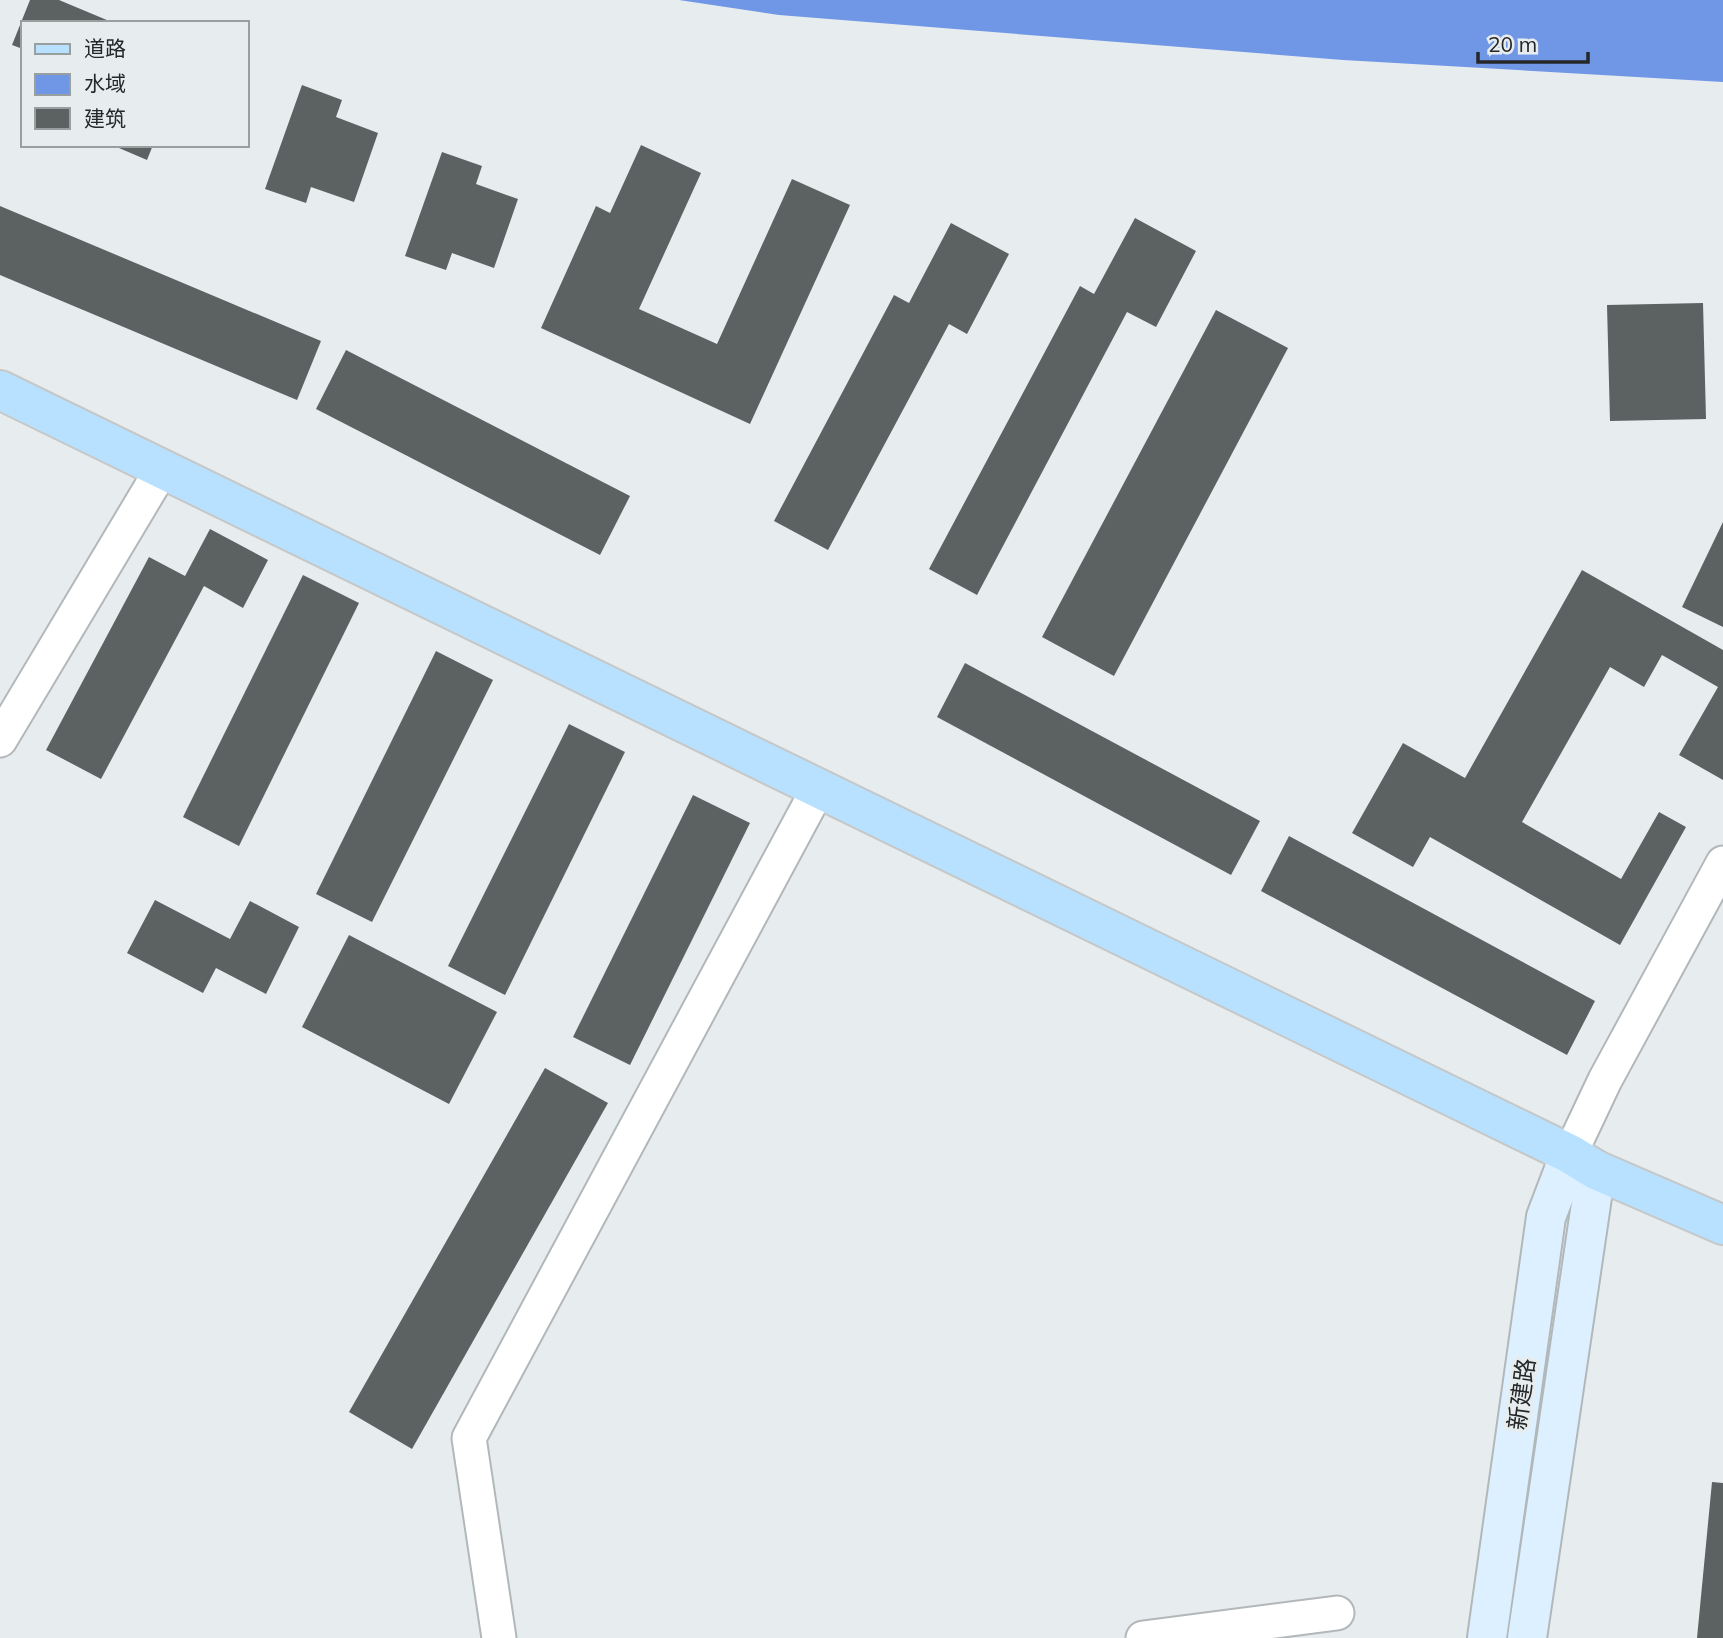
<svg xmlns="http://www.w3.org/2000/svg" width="1723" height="1638" font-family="Mulish,'Noto Sans SC',sans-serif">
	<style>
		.water { fill: #7097e6 }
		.building { fill: #5c6262 }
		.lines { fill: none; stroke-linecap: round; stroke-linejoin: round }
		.minor-casing { stroke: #b2b8ba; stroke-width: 37 }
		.secondary-casing { stroke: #b2b8ba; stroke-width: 42 }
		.primary-casing { stroke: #c6c7c7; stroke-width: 42 }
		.minor { stroke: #fff; stroke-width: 33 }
		.secondary { stroke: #dcf0ff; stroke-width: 38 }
		.primary { stroke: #b8e0ff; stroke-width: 38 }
		.labels { text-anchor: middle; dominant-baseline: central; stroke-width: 7; stroke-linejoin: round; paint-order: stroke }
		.street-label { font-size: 24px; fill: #252728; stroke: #e7edef }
	</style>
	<rect width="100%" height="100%" fill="#e7edef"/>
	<path class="water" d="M 679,0 L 1723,0 L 1723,82 L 1343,60 L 779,15 Z"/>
	<g class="building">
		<path d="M 30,0 L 59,0 L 114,23 L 23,23 L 23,49 L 12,45 Z"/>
		<path d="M 302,85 L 342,100 L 336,117 L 378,133 L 354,202 L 311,187 L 306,203 L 265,189 Z"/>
		<path d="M 112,145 L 153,145 L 147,160 Z"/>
		<path d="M 641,145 L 701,173 L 639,309 L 717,344 L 792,179 L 850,205 L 750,424 L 541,328 L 596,206 L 610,213 Z"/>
		<path d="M 442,152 L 482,166 L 476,184 L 518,199 L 494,268 L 452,253 L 446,270 L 405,256 Z"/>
		<path d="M 0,206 L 321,341 L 297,400 L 0,275 Z"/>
		<path d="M 1135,218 L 1196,251 L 1156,327 L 1127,312 L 977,595 L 929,569 L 1080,286 L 1094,294 Z"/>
		<path d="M 951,223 L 1009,254 L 967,334 L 949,324 L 828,550 L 774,521 L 894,295 L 909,303 Z"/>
		<path d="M 1703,303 L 1706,419 L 1610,421 L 1607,305 Z"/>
		<path d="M 1216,310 L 1288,348 L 1114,676 L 1042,637 Z"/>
		<path d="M 346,350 L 630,496 L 600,555 L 316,409 Z"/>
		<path d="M 1723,522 L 1723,627 L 1682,607 Z"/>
		<path d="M 210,529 L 268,560 L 243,608 L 204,586 L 101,779 L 46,750 L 149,557 L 185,576 Z"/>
		<path d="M 1582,570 L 1723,650 L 1723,780 L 1679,755 L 1718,687 L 1662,655 L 1644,687 L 1610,667 L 1522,822 L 1621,879 L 1659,812 L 1686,827 L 1620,945 L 1430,837 L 1413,867 L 1352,833 L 1403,743 L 1465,778 Z"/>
		<path d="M 303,575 L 359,603 L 239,846 L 183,817 Z"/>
		<path d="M 436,651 L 493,680 L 372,922 L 316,894 Z"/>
		<path d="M 965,663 L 1260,821 L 1231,875 L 937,717 Z"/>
		<path d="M 569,724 L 625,752 L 505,995 L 448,966 Z"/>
		<path d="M 693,795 L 750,823 L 630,1065 L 573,1037 Z"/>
		<path d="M 1289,836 L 1595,1001 L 1567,1055 L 1261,891 Z"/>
		<path d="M 155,900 L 230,939 L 250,901 L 299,927 L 266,994 L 216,968 L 203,993 L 127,953 Z"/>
		<path d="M 349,935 L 497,1012 L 449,1104 L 302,1027 Z"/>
		<path d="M 545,1068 L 608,1103 L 412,1449 L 349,1412 Z"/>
		<path d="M 1712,1482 L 1723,1483 L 1723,1638 L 1697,1638 Z"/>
	</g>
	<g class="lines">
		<g class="minor-casing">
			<g id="minor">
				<path d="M 0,740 L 162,469"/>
				<path d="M 1570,1154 L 1605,1080 L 1723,863"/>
				<path d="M 499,1638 L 469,1438 L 818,789"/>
				<path d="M 1143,1638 L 1337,1613"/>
			</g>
		</g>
		<g class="secondary-casing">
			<g id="secondary">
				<path d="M 1487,1638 L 1546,1217 L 1570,1154"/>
				<path d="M 1527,1638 L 1596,1170"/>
			</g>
		</g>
		<g class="primary-casing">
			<path id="primary" d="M 0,390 L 1570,1154 L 1596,1170 L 1723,1225"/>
		</g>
		<use href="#minor" class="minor"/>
		<use href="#secondary" class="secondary"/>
		<use href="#primary" class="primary"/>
	</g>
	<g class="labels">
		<g class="street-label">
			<text transform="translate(1521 1394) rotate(-82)">新建路</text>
		</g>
	</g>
	<rect x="21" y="21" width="228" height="126" fill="#e7edef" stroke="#999e9f" stroke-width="2"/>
	<rect x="35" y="44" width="35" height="10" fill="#b8e0ff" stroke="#999e9f" stroke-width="2"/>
	<text x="84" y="56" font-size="21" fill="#252728">道路</text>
	<rect x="35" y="74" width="35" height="21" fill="#7097e6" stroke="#999e9f" stroke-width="2"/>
	<text x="84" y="91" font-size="21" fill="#252728">水域</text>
	<rect x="35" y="108" width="35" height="21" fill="#5c6262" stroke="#999e9f" stroke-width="2"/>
	<text x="84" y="126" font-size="21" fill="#252728">建筑</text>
	<path d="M1478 52v10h110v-10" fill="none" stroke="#252728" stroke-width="3.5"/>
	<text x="1488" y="52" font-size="21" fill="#252728" stroke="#e7edef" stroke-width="5" paint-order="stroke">20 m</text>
</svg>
